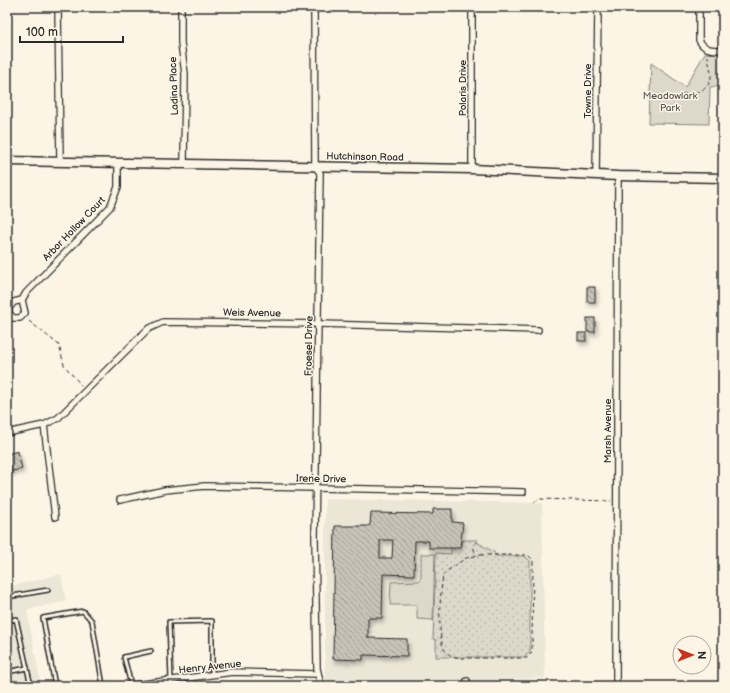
<svg xmlns="http://www.w3.org/2000/svg" width="730" height="693" font-family="'Balsamiq Sans',sans-serif">
	<style>
		.built { fill: #ece6d7 }
		.grass { fill: url(#grass-dots); stroke: #84827a }
		.park { fill: #ded8ca; stroke: #84827a }
		.building { fill: url(#building-back-hatch); stroke: #2b2b2b; fill-rule: evenodd; filter: url(#shadow) }
		.lines { fill: none; stroke-linecap: round; stroke-linejoin: round }
		.lane-casing { stroke: #2b2b2b; stroke-width: 6 }
		.street-casing { stroke: #2b2b2b; stroke-width: 8 }
		.secondary-casing { stroke: #2b2b2b; stroke-width: 11 }
		.path { stroke: #2b2b2b; stroke-width: 1; stroke-dasharray: 4 3; stroke-linecap: butt }
		.lane { stroke: #fcf5e5; stroke-width: 3 }
		.street { stroke: #fcf5e5; stroke-width: 5.5 }
		.secondary { stroke: #fcf5e5; stroke-width: 8 }
		.labels { text-anchor: middle; dominant-baseline: central; stroke-width: 3; stroke-linejoin: round; paint-order: stroke }
		.street-label { font-size: 10px; fill: #2b2b2b; stroke: #fcf5e5 }
		.park-label { font-size: 10px; fill: #585653; stroke: #fcf5e5 }
	</style>
	<defs>
		<pattern id="grass-dots" width="8" height="8" patternUnits="userSpaceOnUse"><rect width="8" height="8" fill="#ded8ca"/><path d="M2 2h.1M6 6h.1" fill="none" stroke="#bfbaae" stroke-width="1.8" stroke-linecap="round"/></pattern>
		<pattern id="building-back-hatch" width="6" height="6" patternUnits="userSpaceOnUse"><rect width="6" height="6" fill="#c8c3b7"/><path d="M-1 5l2 2M0 0l6 6M5-1l2 2" fill="none" stroke="#a39f95"/></pattern>
		<filter id="shadow"><feDropShadow dx="2" dy="3.5" stdDeviation="2" flood-color="#0004"/></filter>
	</defs>
	<rect width="100%" height="100%" fill="#fcf5e5"/>
	<filter id="ink" filterUnits="userSpaceOnUse"><feTurbulence type="fractalNoise" baseFrequency=".025" numOctaves="2"/><feDisplacementMap in="SourceGraphic" scale="8" xChannelSelector="R" yChannelSelector="G"/><feConvolveMatrix kernelMatrix="1 2 1 2 8 2 1 2 1" color-interpolation-filters="sRGB"/></filter>
	<g filter="url(#ink)">
		<g class="built">
			<path d="M 325,499 L 542,503 L 545,678 L 388,684 L 325,681 Z"/>
			<path d="M 61,574 L 66,601 L 27,610 L 41,686 L 7,686 L 7,587 Z"/>
		</g>
		<path class="grass" d="M 461,540 L 477,540 L 478,543 L 494,552 L 496,556 L 525,556 L 530,561 L 530,652 L 525,657 L 436,657 L 436,640 L 433,639 L 436,553 L 451,554 L 451,546 L 461,546 Z"/>
		<g class="park">
			<path d="M 705,53 L 723,54 L 723,86 L 710,87 L 709,124 L 649,123 L 651,63 L 685,87 Z"/>
			<path d="M 421,554 L 435,554 L 433,620 L 417,619 L 417,605 L 390,605 L 391,582 L 419,581 L 421,577 Z"/>
		</g>
		<g class="building">
			<rect x="587" y="287" width="8" height="15"/>
			<rect x="587" y="318" width="8" height="14"/>
			<rect x="578" y="333" width="8" height="8"/>
			<path d="M 18,451 L 22,469 L 7,472 L 7,454 Z"/>
			<path d="M 433,509 L 452,509 L 452,522 L 463,523 L 460,548 L 429,548 L 429,541 L 415,541 L 414,575 L 383,574 L 382,618 L 368,618 L 368,638 L 407,639 L 407,656 L 363,655 L 363,660 L 333,659 L 335,526 L 368,526 L 370,525 L 371,513 L 433,514 ZM 380,540 L 393,540 L 392,558 L 380,558 Z"/>
		</g>
		<g class="lines">
			<g class="lane-casing">
				<g id="lane">
					<path d="M 7,597 L 48,590"/>
					<path d="M 7,621 L 16,619 L 31,686"/>
					<path d="M 7,672 L 27,668"/>
					<path d="M 171,680 L 169,622 L 212,621 L 212,674"/>
					<path d="M 131,685 L 124,657 L 151,651"/>
					<path d="M 24,686 L 30,685"/>
					<path d="M 55,686 L 43,618 L 83,611 L 92,621 L 103,686"/>
				</g>
			</g>
			<g class="street-casing">
				<g id="street">
					<path d="M 58,7 L 60,161"/>
					<path d="M 181,7 L 181,43 L 185,74 L 184,164"/>
					<path d="M 314,7 L 315,166 L 320,173 L 315,537 L 317,668 L 321,686"/>
					<path d="M 699,7 L 699,40 C 704,50 712,50 723,50"/>
					<path d="M 472,169 L 472,7"/>
					<path d="M 596,175 L 598,7"/>
					<path d="M 22,300 L 14,302 L 9,308 L 9,313 L 13,318 L 20,318 L 25,313 L 22,300 L 26,293 L 110,207 L 118,187 L 118,162"/>
					<path d="M 44,425 L 55,517"/>
					<path d="M 7,433 L 44,425 L 58,418 L 148,329 L 163,322 L 319,324 L 538,330"/>
					<path d="M 120,500 L 165,490 L 205,486 L 523,492"/>
					<path d="M 467,681 L 468,686"/>
					<path d="M 127,686 L 233,672 L 318,674"/>
					<path d="M 616,686 L 618,176"/>
				</g>
			</g>
			<g class="secondary-casing">
				<path id="secondary" d="M 7,161 L 472,169 L 618,176 L 723,178"/>
			</g>
			<g class="path">
				<path d="M 682,94 C 696,94 713,90 711,72 C 710,66 708,62 708,56"/>
				<path d="M 29,321 L 59,345 L 64,365 L 81,385"/>
				<path d="M 534,502 L 540,499 L 611,501"/>
				<path d="M 476,542 L 473,546 L 476,556"/>
				<path d="M 480,555 L 528,555 L 533,560 L 532,649 L 532,652 L 527,658 L 462,658 C 455,657 448,656 444,649 C 437,638 440,585 444,573 L 466,558 Z"/>
			</g>
			<use href="#lane" class="lane"/>
			<use href="#street" class="street"/>
			<use href="#secondary" class="secondary"/>
		</g>
	</g>
	<g class="labels">
		<g class="street-label">
			<text transform="translate(174 86) rotate(-92)">Ladina Place</text>
			<text transform="translate(463 88) rotate(-90)">Polaris Drive</text>
			<text transform="translate(588 91) rotate(-90)">Towne Drive</text>
			<text transform="translate(365 157) rotate(1)">Hutchinson Road</text>
			<text transform="translate(74 229) rotate(-46)">Arbor Hollow Court</text>
			<text transform="translate(252 313) rotate(1)">Weis Avenue</text>
			<text transform="translate(309 346) rotate(-89)">Froesel Drive</text>
			<text transform="translate(608 431) rotate(-90)">Marsh Avenue</text>
			<text transform="translate(321 479) rotate(1)">Irene Drive</text>
			<text transform="translate(210 667) rotate(-6)">Henry Avenue</text>
		</g>
		<g class="park-label">
			<text x="670" y="96">Meadowlark<tspan x="670" dy="12">Park</tspan></text>
		</g>
	</g>
	<rect width="730" height="693" fill="none" stroke="#fcf5e5" stroke-width="24"/>
	<rect x="12" y="12" width="706" height="669" fill="none" stroke="#2b2b2b" stroke-width="1.5" filter="url(#ink)"/>
	<g transform="translate(692 655) rotate(90)"><circle r="19" fill="#fcf5e5" stroke="#a8a49b"/>
	<path d="M0-3L7 15L0 10L-7 15Z" fill="#c8321e"/>
	<text y="-6" font-size="11" font-weight="bold" text-anchor="middle" fill="#2b2b2b">N</text>
	</g>
	<path d="M20 36v6h103v-6" fill="none" stroke="#2b2b2b" stroke-width="2"/>
	<text x="26" y="36" font-size="12" fill="#2b2b2b" stroke="#fcf5e5" stroke-width="3" paint-order="stroke">100 m</text>
</svg>
